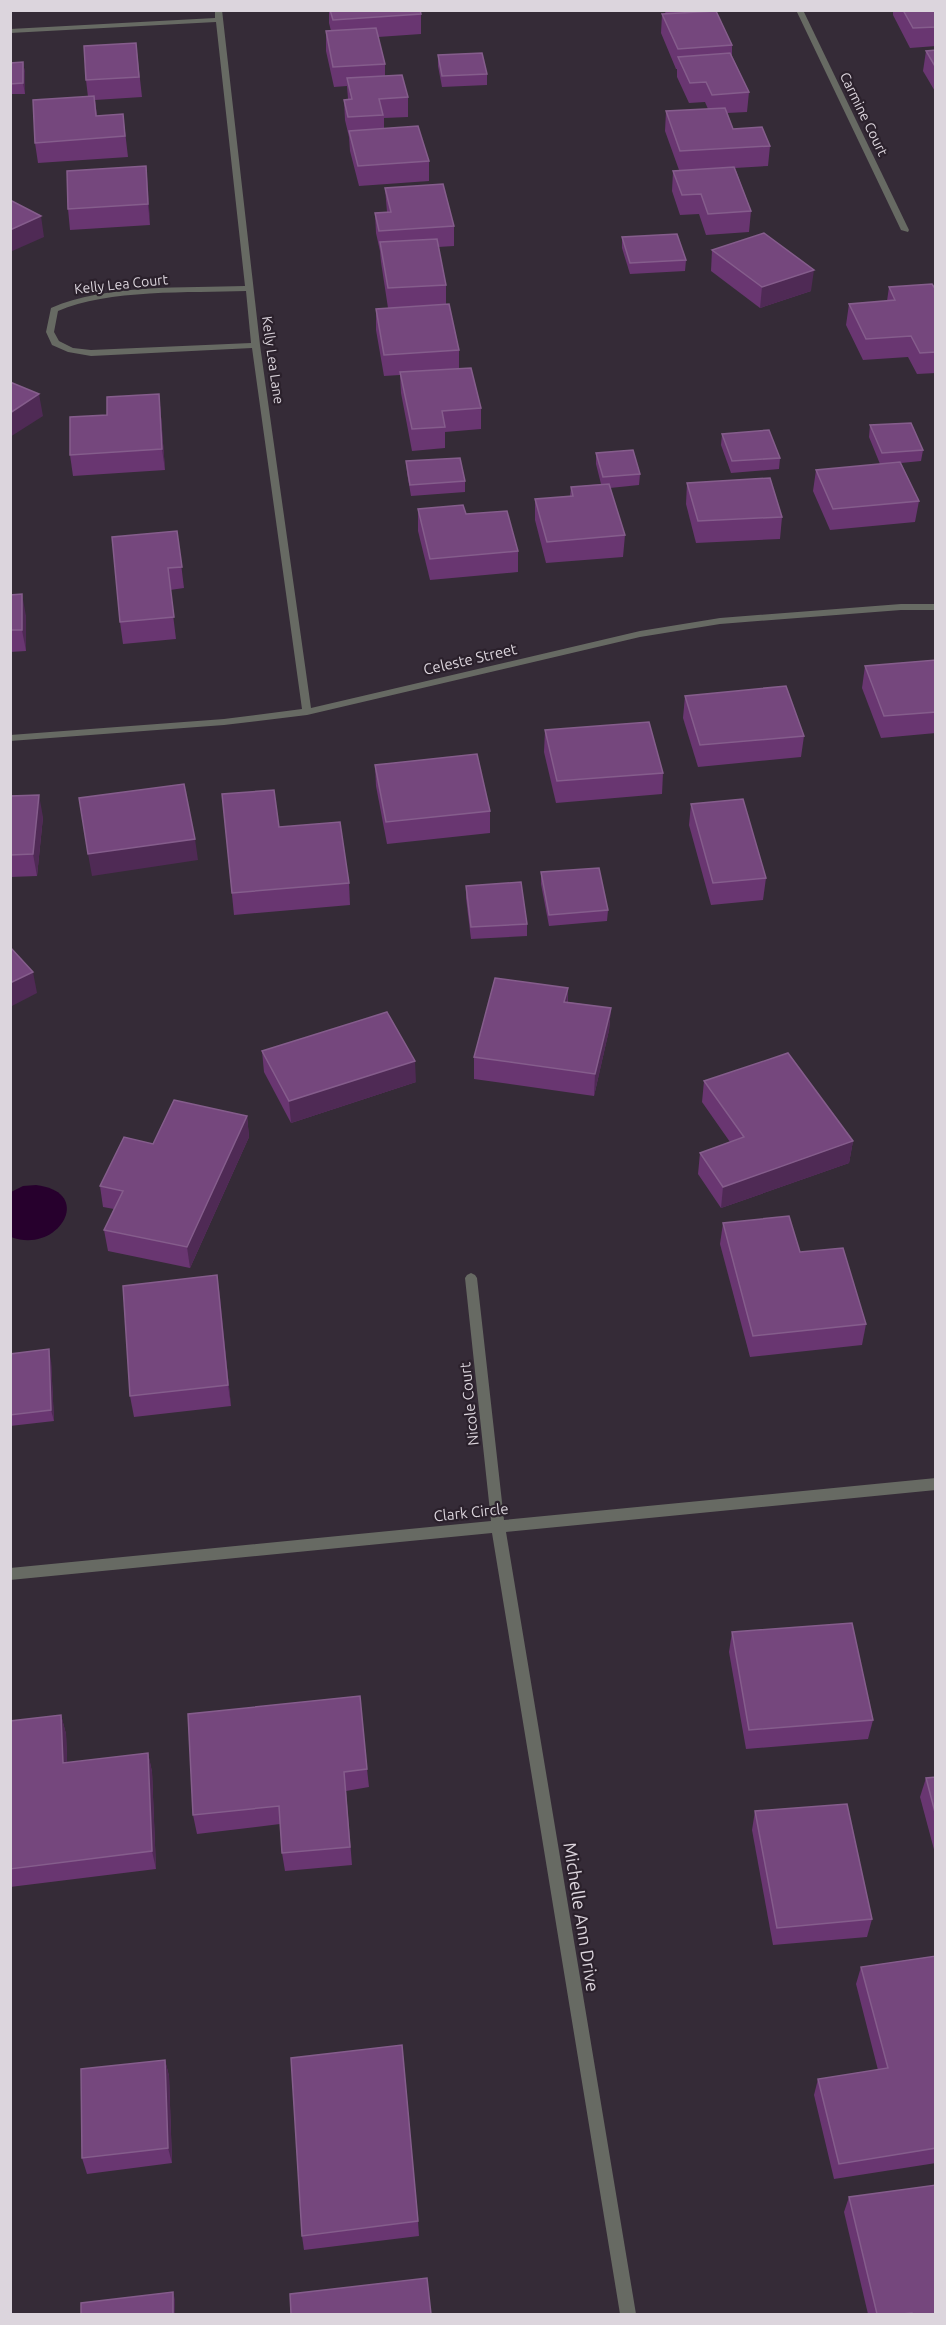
<svg xmlns="http://www.w3.org/2000/svg" width="946" height="2325" font-family="Ubuntu,sans-serif">
	<style>
		.water { fill: #27002d }
		.lines { fill: none; stroke-linecap: round; stroke-linejoin: round }
		.street { fill: #676a63; fill-rule: evenodd }
		.wall { fill: #693671 }
		.shaded-wall { fill: #4f2a55 }
		.building { fill: #75477d; stroke: #855d8c; stroke-width: 1.5 }
		.labels { text-anchor: middle; dominant-baseline: central; stroke-width: 4.5; stroke-linejoin: round; paint-order: stroke }
		.far-street-label { font-size: 14px; fill: #dcd5dd; stroke: #2b212c }
		.street-label { font-size: 15px; fill: #dcd5dd; stroke: #2b212c }
		.near-street-label { font-size: 18px; fill: #dcd5dd; stroke: #2b212c }
	</style>
	<rect width="100%" height="100%" fill="#352b37"/>
	<path class="water" d="M 36,1185 C 96,1192 58,1255 11,1237 L 11,1192 L 23,1186 Z"/>
	<g class="lines">
		<g class="street">
			<path d="M 215,10 L 222,10 L 260,345 L 311,708 L 640,631 L 720,618 L 901,604 L 936,604 L 936,610 L 901,610 L 720,624 L 640,637 L 307,715 L 224,725 L 10,741 L 10,735 L 224,719 L 302,709 L 252,348 L 91,356 L 68,352 L 52,345 L 46,332 L 51,308 C 105,284 186,288 245,286 L 216,22 L 10,33 L 10,29 L 215,18 ZM 246,291 L 251,343 L 91,350 L 73,348 L 59,341 L 54,332 L 58,311 C 107,289 191,293 246,291 Z"/>
			<path d="M 796,10 L 803,10 L 909,230 L 908,232 L 901,230 Z"/>
			<path d="M 471,1273 L 475,1275 L 477,1278 L 504,1520 L 936,1478 L 936,1490 L 506,1532 L 636,2314 L 620,2314 L 492,1533 L 10,1580 L 10,1568 L 491,1521 L 465,1278 L 467,1275 Z"/>
		</g>
	</g>
	<g class="wall">
		<path d="M 329,10 L 420,10 L 421,14 L 421,34 L 378,37 L 385,64 L 385,76 L 408,97 L 408,117 L 384,118 L 384,128 L 429,161 L 429,181 L 359,186 L 350,151 L 349,137 L 345,120 L 344,100 L 348,99 L 347,86 L 334,87 L 326,51 L 326,31 L 331,31 L 329,23 Z"/>
		<path d="M 664,10 L 711,10 L 732,45 L 732,56 L 749,92 L 747,112 L 727,113 L 733,129 L 770,146 L 768,166 L 735,168 L 751,211 L 749,232 L 706,235 L 699,214 L 680,215 L 672,191 L 673,171 L 679,170 L 665,131 L 666,111 L 708,109 L 705,102 L 689,103 L 677,77 L 677,69 L 676,69 L 661,33 L 662,14 L 666,14 Z"/>
		<path d="M 893,10 L 936,10 L 936,46 L 910,48 L 893,15 Z"/>
		<path d="M 136,43 L 142,97 L 95,100 L 97,116 L 123,114 L 128,157 L 38,163 L 35,143 L 88,97 L 86,80 Z"/>
		<path d="M 936,50 L 936,93 L 923,71 L 926,51 Z"/>
		<path d="M 438,55 L 487,74 L 487,85 L 442,87 L 438,66 Z"/>
		<path d="M 23,62 L 25,73 L 25,94 L 10,94 L 10,63 Z"/>
		<path d="M 146,166 L 150,225 L 70,230 L 68,209 Z"/>
		<path d="M 385,188 L 454,226 L 454,246 L 438,247 L 446,285 L 446,305 L 459,350 L 459,368 L 481,408 L 481,429 L 445,432 L 445,448 L 412,451 L 401,393 L 400,375 L 384,376 L 376,330 L 376,309 L 388,308 L 381,262 L 380,251 L 376,233 L 375,213 L 387,212 Z"/>
		<path d="M 622,237 L 686,260 L 685,271 L 630,274 L 622,248 Z"/>
		<path d="M 712,250 L 811,291 L 760,308 L 711,271 Z"/>
		<path d="M 889,287 L 936,290 L 936,373 L 917,374 L 908,357 L 863,360 L 846,325 L 849,304 L 887,301 Z"/>
		<path d="M 159,394 L 161,416 L 165,470 L 73,476 L 70,455 L 107,415 Z"/>
		<path d="M 870,425 L 923,450 L 921,461 L 901,463 L 919,501 L 915,522 L 830,530 L 813,491 L 816,470 L 880,464 L 869,437 Z"/>
		<path d="M 722,434 L 780,458 L 779,469 L 731,473 L 721,445 Z"/>
		<path d="M 596,453 L 640,474 L 639,485 L 610,488 L 625,535 L 623,557 L 546,563 L 535,520 L 535,499 L 570,496 L 571,487 L 601,484 L 596,464 Z"/>
		<path d="M 406,461 L 465,481 L 465,492 L 411,496 L 407,473 Z"/>
		<path d="M 687,483 L 782,517 L 780,539 L 696,543 L 686,504 Z"/>
		<path d="M 418,509 L 466,514 L 518,551 L 518,572 L 430,580 L 418,531 Z"/>
		<path d="M 177,531 L 184,588 L 170,590 L 176,639 L 123,644 L 120,622 Z"/>
		<path d="M 10,595 L 26,616 L 26,651 L 10,652 Z"/>
		<path d="M 936,660 L 936,733 L 881,738 L 862,688 L 865,666 Z"/>
		<path d="M 685,696 L 804,736 L 801,757 L 698,767 L 683,718 Z"/>
		<path d="M 545,730 L 663,773 L 662,794 L 556,803 L 544,752 Z"/>
		<path d="M 375,765 L 490,811 L 490,833 L 387,844 L 376,786 Z"/>
		<path d="M 222,794 L 279,827 L 349,883 L 350,905 L 234,915 Z"/>
		<path d="M 10,796 L 43,817 L 37,876 L 10,877 Z"/>
		<path d="M 691,804 L 766,878 L 763,900 L 711,905 L 689,825 Z"/>
		<path d="M 541,872 L 608,910 L 607,921 L 549,926 L 541,884 Z"/>
		<path d="M 466,886 L 527,924 L 527,936 L 471,939 L 466,898 Z"/>
		<path d="M 568,988 L 568,1002 L 611,1008 L 609,1030 L 594,1096 L 474,1079 L 474,1057 Z"/>
		<path d="M 262,1051 L 416,1082 L 291,1123 L 264,1072 Z"/>
		<path d="M 704,1081 L 853,1141 L 849,1163 L 721,1208 L 698,1174 L 700,1153 L 730,1142 L 702,1102 Z"/>
		<path d="M 247,1116 L 249,1137 L 190,1268 L 108,1251 L 104,1230 L 114,1209 L 103,1207 L 100,1186 L 153,1144 Z"/>
		<path d="M 723,1223 L 800,1252 L 866,1324 L 862,1345 L 750,1357 L 720,1244 Z"/>
		<path d="M 217,1275 L 231,1406 L 134,1417 L 130,1396 Z"/>
		<path d="M 10,1354 L 51,1361 L 54,1421 L 10,1426 Z"/>
		<path d="M 732,1632 L 873,1720 L 868,1739 L 746,1749 L 729,1652 Z"/>
		<path d="M 188,1714 L 367,1769 L 369,1787 L 346,1791 L 352,1865 L 285,1871 L 282,1853 L 280,1824 L 197,1834 L 193,1815 Z"/>
		<path d="M 61,1715 L 66,1734 L 67,1763 L 148,1753 L 152,1772 L 156,1869 L 10,1887 L 10,1721 Z"/>
		<path d="M 936,1777 L 936,1857 L 920,1797 L 926,1778 Z"/>
		<path d="M 755,1811 L 872,1919 L 867,1937 L 773,1945 L 752,1830 Z"/>
		<path d="M 936,1956 L 936,2163 L 834,2179 L 814,2095 L 818,2079 L 878,2070 L 856,1984 L 861,1967 Z"/>
		<path d="M 165,2060 L 169,2076 L 172,2163 L 87,2174 L 82,2158 Z"/>
		<path d="M 849,2197 L 936,2314 L 868,2314 L 844,2212 Z"/>
		<path d="M 418,2221 L 419,2236 L 304,2250 L 302,2236 Z"/>
	</g>
	<g class="shaded-wall">
		<path d="M 23,62 L 25,73 L 25,94 L 23,83 Z"/>
		<path d="M 146,166 L 148,186 L 150,225 L 148,204 Z"/>
		<path d="M 41,216 L 44,237 L 10,252 L 10,230 Z"/>
		<path d="M 814,270 L 811,291 L 760,308 L 762,287 Z"/>
		<path d="M 39,394 L 43,416 L 10,437 L 10,413 Z"/>
		<path d="M 159,394 L 161,416 L 165,470 L 162,449 Z"/>
		<path d="M 22,594 L 26,616 L 26,651 L 22,630 Z"/>
		<path d="M 39,795 L 43,817 L 37,876 L 33,854 Z"/>
		<path d="M 195,839 L 198,860 L 92,876 L 88,854 Z"/>
		<path d="M 33,972 L 37,993 L 10,1007 L 10,983 Z"/>
		<path d="M 568,988 L 567,1010 L 564,1002 Z"/>
		<path d="M 611,1008 L 609,1030 L 594,1096 L 595,1074 Z"/>
		<path d="M 415,1061 L 416,1082 L 291,1123 L 289,1101 Z"/>
		<path d="M 247,1116 L 249,1137 L 190,1268 L 187,1247 Z"/>
		<path d="M 853,1141 L 849,1163 L 721,1208 L 723,1187 Z"/>
		<path d="M 217,1275 L 220,1296 L 231,1406 L 228,1385 Z"/>
		<path d="M 49,1349 L 51,1361 L 54,1421 L 51,1410 Z"/>
		<path d="M 61,1715 L 66,1734 L 68,1782 L 63,1763 Z"/>
		<path d="M 148,1753 L 152,1772 L 156,1869 L 152,1851 Z"/>
		<path d="M 165,2060 L 169,2076 L 172,2163 L 168,2148 Z"/>
		<path d="M 173,2292 L 175,2299 L 175,2314 L 173,2314 Z"/>
	</g>
	<g class="building">
		<path d="M 330,10 L 420,10 L 421,14 L 333,20 Z"/>
		<path d="M 903,10 L 936,10 L 936,27 L 913,28 Z"/>
		<path d="M 716,11 L 732,45 L 678,49 L 662,14 Z"/>
		<path d="M 376,28 L 385,64 L 333,67 L 326,31 Z"/>
		<path d="M 136,43 L 139,77 L 86,80 L 84,46 Z"/>
		<path d="M 936,50 L 936,68 L 926,51 Z"/>
		<path d="M 482,53 L 487,74 L 442,76 L 438,55 Z"/>
		<path d="M 730,53 L 749,92 L 712,95 L 706,82 L 690,83 L 678,57 Z"/>
		<path d="M 23,62 L 23,83 L 10,84 L 10,63 Z"/>
		<path d="M 402,75 L 408,97 L 379,99 L 383,115 L 348,117 L 344,100 L 352,99 L 347,78 Z"/>
		<path d="M 94,96 L 96,116 L 123,114 L 125,136 L 35,143 L 33,100 Z"/>
		<path d="M 725,108 L 733,129 L 762,127 L 770,146 L 680,151 L 666,111 Z"/>
		<path d="M 418,126 L 429,161 L 358,166 L 349,131 Z"/>
		<path d="M 146,166 L 148,204 L 68,209 L 67,171 Z"/>
		<path d="M 734,167 L 751,211 L 708,214 L 701,194 L 682,195 L 673,171 Z"/>
		<path d="M 443,184 L 454,226 L 379,231 L 375,213 L 391,212 L 385,188 Z"/>
		<path d="M 10,200 L 41,216 L 10,230 Z"/>
		<path d="M 764,233 L 814,270 L 762,287 L 712,250 Z"/>
		<path d="M 677,234 L 686,260 L 630,263 L 622,237 Z"/>
		<path d="M 437,239 L 446,285 L 388,288 L 380,242 Z"/>
		<path d="M 932,284 L 936,290 L 936,352 L 920,353 L 911,336 L 866,339 L 849,304 L 895,300 L 889,287 Z"/>
		<path d="M 449,304 L 459,350 L 384,355 L 376,309 Z"/>
		<path d="M 471,368 L 481,408 L 442,411 L 445,427 L 412,429 L 400,372 Z"/>
		<path d="M 10,382 L 39,394 L 10,413 Z"/>
		<path d="M 159,394 L 162,449 L 70,455 L 70,417 L 107,415 L 107,397 Z"/>
		<path d="M 911,423 L 923,450 L 882,453 L 870,425 Z"/>
		<path d="M 769,430 L 780,458 L 732,461 L 722,434 Z"/>
		<path d="M 633,450 L 640,474 L 603,477 L 596,453 Z"/>
		<path d="M 460,458 L 465,481 L 410,485 L 406,461 Z"/>
		<path d="M 900,462 L 919,501 L 833,509 L 816,470 Z"/>
		<path d="M 770,478 L 782,517 L 698,521 L 687,483 Z"/>
		<path d="M 609,484 L 625,535 L 547,542 L 535,499 L 573,496 L 571,487 Z"/>
		<path d="M 463,505 L 466,514 L 507,511 L 518,551 L 430,559 L 418,509 Z"/>
		<path d="M 177,531 L 182,567 L 168,568 L 174,617 L 120,622 L 112,537 Z"/>
		<path d="M 22,594 L 22,630 L 10,630 L 10,595 Z"/>
		<path d="M 936,660 L 936,712 L 884,716 L 865,666 Z"/>
		<path d="M 786,686 L 804,736 L 700,745 L 685,696 Z"/>
		<path d="M 649,722 L 663,773 L 557,781 L 545,730 Z"/>
		<path d="M 477,754 L 490,811 L 386,822 L 375,765 Z"/>
		<path d="M 184,784 L 195,839 L 88,854 L 79,798 Z"/>
		<path d="M 274,790 L 279,827 L 340,822 L 349,883 L 232,893 L 222,794 Z"/>
		<path d="M 39,795 L 33,854 L 10,855 L 10,796 Z"/>
		<path d="M 743,799 L 766,878 L 713,883 L 691,804 Z"/>
		<path d="M 599,868 L 608,910 L 549,915 L 541,872 Z"/>
		<path d="M 521,882 L 527,924 L 471,927 L 466,886 Z"/>
		<path d="M 10,947 L 33,972 L 10,983 Z"/>
		<path d="M 495,978 L 568,988 L 564,1002 L 611,1008 L 595,1074 L 474,1057 Z"/>
		<path d="M 387,1012 L 415,1061 L 289,1101 L 262,1051 Z"/>
		<path d="M 788,1053 L 853,1141 L 723,1187 L 700,1153 L 744,1137 L 704,1081 Z"/>
		<path d="M 174,1100 L 247,1116 L 187,1247 L 104,1230 L 123,1191 L 100,1186 L 124,1137 L 153,1144 Z"/>
		<path d="M 789,1216 L 800,1252 L 843,1248 L 866,1324 L 753,1336 L 723,1223 Z"/>
		<path d="M 217,1275 L 228,1385 L 130,1396 L 123,1286 Z"/>
		<path d="M 49,1349 L 51,1410 L 10,1415 L 10,1354 Z"/>
		<path d="M 852,1623 L 873,1720 L 749,1730 L 732,1632 Z"/>
		<path d="M 360,1696 L 367,1769 L 344,1772 L 350,1847 L 282,1853 L 279,1806 L 193,1815 L 188,1714 Z"/>
		<path d="M 61,1715 L 63,1763 L 148,1753 L 152,1851 L 10,1869 L 10,1721 Z"/>
		<path d="M 936,1777 L 936,1816 L 926,1778 Z"/>
		<path d="M 847,1804 L 872,1919 L 777,1928 L 755,1811 Z"/>
		<path d="M 936,1956 L 936,2148 L 839,2164 L 818,2079 L 888,2068 L 861,1967 Z"/>
		<path d="M 402,2045 L 418,2221 L 302,2236 L 291,2058 Z"/>
		<path d="M 165,2060 L 168,2148 L 82,2158 L 81,2069 Z"/>
		<path d="M 936,2185 L 936,2314 L 913,2314 L 912,2313 L 902,2314 L 877,2314 L 849,2197 Z"/>
		<path d="M 427,2278 L 431,2314 L 291,2314 L 290,2294 Z"/>
		<path d="M 173,2292 L 173,2314 L 81,2314 L 81,2303 Z"/>
	</g>
	<g class="labels">
		<g class="far-street-label">
			<text transform="translate(864 114) rotate(64)">Carmine Court</text>
			<text transform="translate(121 284) rotate(-6)">Kelly Lea Court</text>
			<text transform="translate(273 360) rotate(82)">Kelly Lea Lane</text>
		</g>
		<g class="street-label">
			<text transform="translate(470 659) rotate(-13)">Celeste Street</text>
			<text transform="translate(469 1404) rotate(-96)">Nicole Court</text>
			<text transform="translate(471 1512) rotate(-6)">Clark Circle</text>
		</g>
		<g class="near-street-label">
			<text transform="translate(582 1917) rotate(81)">Michelle Ann Drive</text>
		</g>
	</g>
	<rect width="946" height="2325" fill="none" stroke="#dcd5dd" stroke-width="24"/>
</svg>
